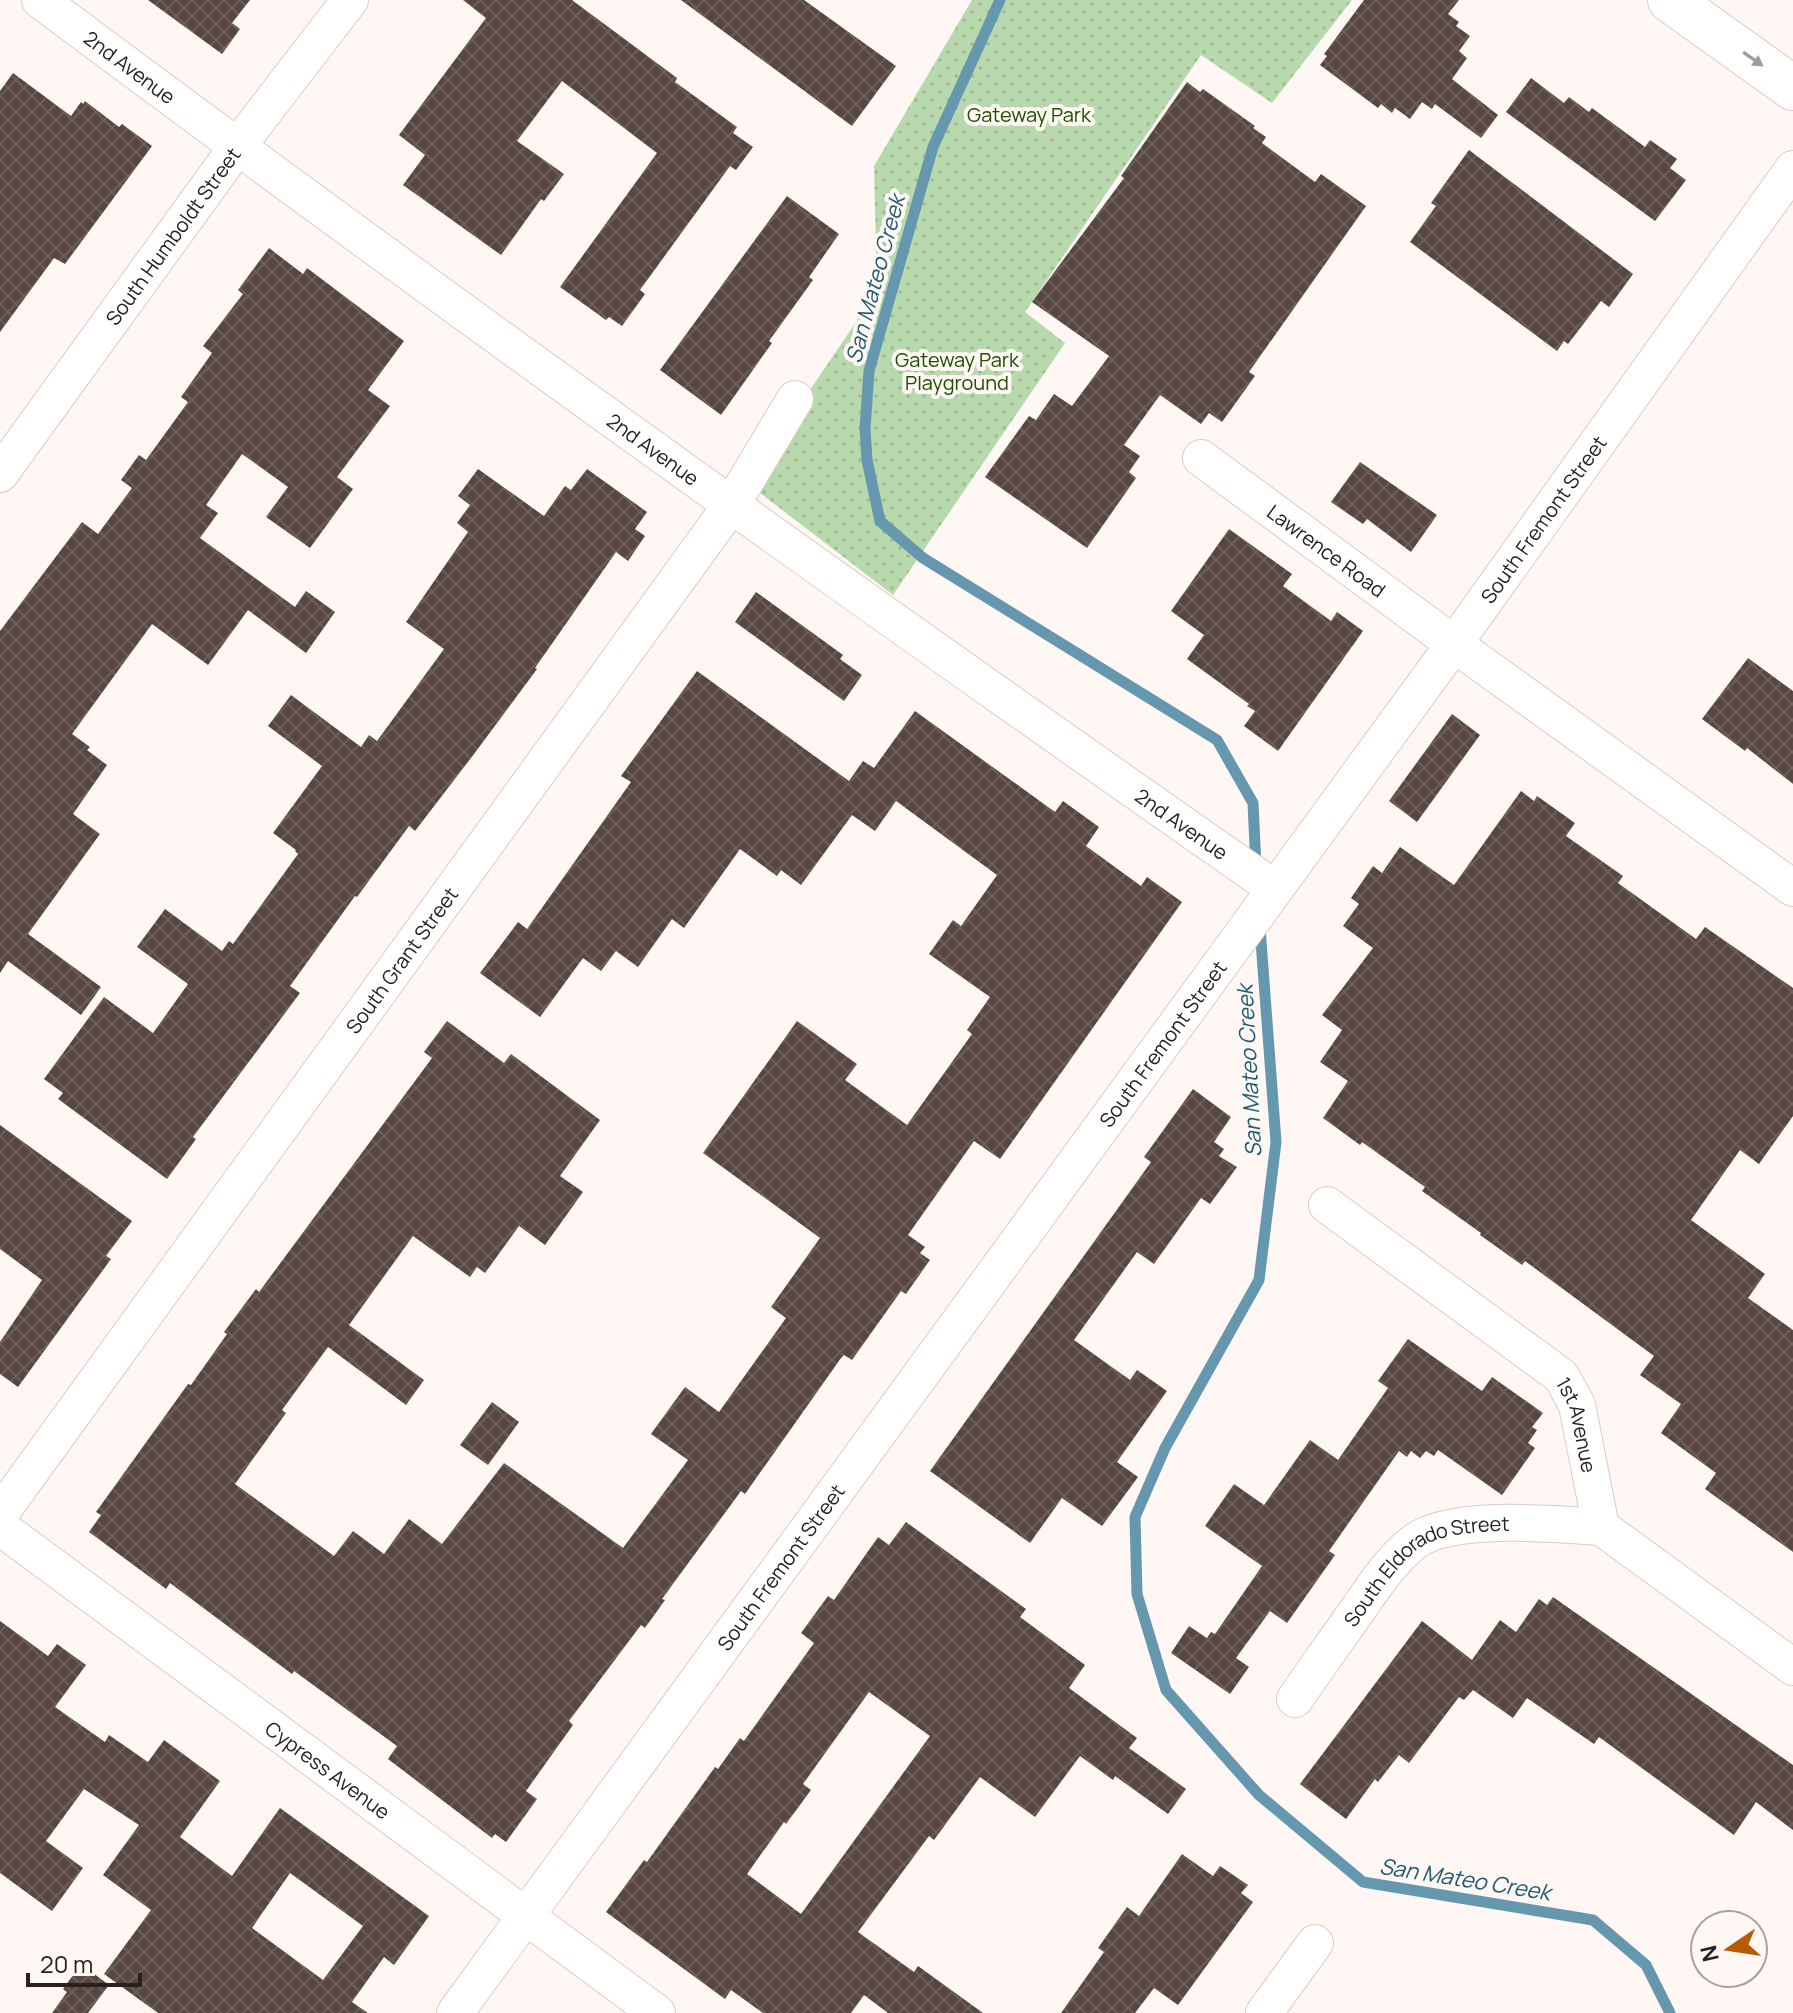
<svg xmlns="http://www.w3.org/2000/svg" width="1793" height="2013" font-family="Manrope,sans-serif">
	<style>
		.park { fill: url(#park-dots) }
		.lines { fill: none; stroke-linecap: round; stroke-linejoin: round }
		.stream { stroke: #6598af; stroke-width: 11 }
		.building { fill: url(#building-cross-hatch); fill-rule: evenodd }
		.minor-casing { stroke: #dfcbc2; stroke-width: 38 }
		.major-casing { stroke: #dfcbc2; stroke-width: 46 }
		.minor { stroke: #fff; stroke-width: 36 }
		.major { stroke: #fff; stroke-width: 44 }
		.oneway { fill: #9e9b99 }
		.labels { text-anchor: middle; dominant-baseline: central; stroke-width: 8; stroke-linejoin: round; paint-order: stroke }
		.street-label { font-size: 20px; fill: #27201d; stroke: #fff7f3 }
		.park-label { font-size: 20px; fill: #1b5000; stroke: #fff7f3 }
		.water-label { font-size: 22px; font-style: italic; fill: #1f5b73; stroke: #fff7f3 }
	</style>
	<defs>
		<pattern id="park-dots" width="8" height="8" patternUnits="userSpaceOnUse" patternTransform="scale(2)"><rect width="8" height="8" fill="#b8d9ad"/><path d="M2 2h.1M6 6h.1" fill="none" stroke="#9eba94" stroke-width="1.8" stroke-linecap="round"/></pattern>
		<pattern id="building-cross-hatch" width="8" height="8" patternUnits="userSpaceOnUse" patternTransform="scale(2)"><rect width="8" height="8" fill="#584740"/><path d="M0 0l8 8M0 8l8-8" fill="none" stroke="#6c5e59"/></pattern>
	</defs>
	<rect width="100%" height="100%" fill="#fff7f3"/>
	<path class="park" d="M 972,0 L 1352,0 L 1272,103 L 1201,55 L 1025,312 L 1065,343 L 893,595 L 747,483 L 877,291 L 874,166 Z"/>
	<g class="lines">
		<g class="stream">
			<path d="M 1000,0 L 933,147 L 869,371 L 865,429 L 867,460 L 880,521 L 923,558 L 1217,740 L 1253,803 L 1256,867"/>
			<path d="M 1260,928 L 1276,1142 L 1259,1280 L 1165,1448 L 1135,1517 L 1137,1594 L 1166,1690 L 1259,1795 L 1363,1882 L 1593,1920 L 1646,1965 L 1670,2013"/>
		</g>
	</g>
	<g class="building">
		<path d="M 148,0 L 250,0 L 232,23 L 240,29 L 222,54 Z"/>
		<path d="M 463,0 L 572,0 L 677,78 L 675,82 L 737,127 L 733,133 L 753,147 L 736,170 L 730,166 L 640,290 L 645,294 L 622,326 L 609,317 L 606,320 L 560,287 L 657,153 L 562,81 L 517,141 L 564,174 L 544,201 L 541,199 L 501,255 L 403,185 L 425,155 L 399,135 L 486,18 Z"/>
		<path d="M 681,0 L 804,0 L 896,66 L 852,126 Z"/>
		<path d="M 1364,0 L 1459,0 L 1448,14 L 1459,22 L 1456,26 L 1470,36 L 1459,51 L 1467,58 L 1452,79 L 1498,115 L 1481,138 L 1435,104 L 1432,109 L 1422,102 L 1410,119 L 1395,108 L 1392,113 L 1381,104 L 1378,108 L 1320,65 L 1327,56 L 1324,54 Z"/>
		<path d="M 13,73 L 71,116 L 81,102 L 83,104 L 85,101 L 119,127 L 122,124 L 152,146 L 65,264 L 54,258 L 0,332 L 0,91 Z"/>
		<path d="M 1531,78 L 1564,103 L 1569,97 L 1589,112 L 1592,108 L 1645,147 L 1650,140 L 1677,159 L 1670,168 L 1686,180 L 1655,221 L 1506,112 Z"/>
		<path d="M 1187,82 L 1200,92 L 1203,89 L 1255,126 L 1253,128 L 1266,137 L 1262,143 L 1315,182 L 1321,174 L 1366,206 L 1249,372 L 1255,376 L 1222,422 L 1209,413 L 1201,424 L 1160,395 L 1124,445 L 1140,456 L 1129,472 L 1136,478 L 1087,548 L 985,477 L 1029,416 L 1036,420 L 1054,394 L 1072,406 L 1109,356 L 1032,302 L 1124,178 L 1121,176 Z"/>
		<path d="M 1469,150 L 1633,274 L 1609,307 L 1601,301 L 1568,344 L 1564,341 L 1557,351 L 1410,242 L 1436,206 L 1431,203 Z"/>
		<path d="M 787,196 L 839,234 L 809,277 L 813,280 L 769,341 L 772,343 L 721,415 L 660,370 Z"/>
		<path d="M 269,248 L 303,274 L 307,268 L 404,341 L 368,390 L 390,406 L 337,477 L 353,489 L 310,548 L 266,517 L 288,487 L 242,454 L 206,505 L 218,513 L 200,538 L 295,607 L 306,591 L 335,612 L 306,653 L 248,610 L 208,665 L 152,624 L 72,734 L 90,747 L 87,750 L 107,765 L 73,814 L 100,834 L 28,934 L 101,987 L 81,1015 L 8,961 L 0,973 L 0,631 L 82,522 L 98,534 L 132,488 L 121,480 L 139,455 L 146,460 L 188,402 L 181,397 L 212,353 L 203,346 L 243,294 L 238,290 Z"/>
		<path d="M 1360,462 L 1437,515 L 1411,552 L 1367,519 L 1363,524 L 1331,502 Z"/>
		<path d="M 478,469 L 544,516 L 565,486 L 571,490 L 587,469 L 647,512 L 635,529 L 645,536 L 628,561 L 616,552 L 535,668 L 537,669 L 474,754 L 415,831 L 409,826 L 357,897 L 355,896 L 290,986 L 300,993 L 193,1137 L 196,1139 L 167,1179 L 58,1099 L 63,1093 L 44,1079 L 104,997 L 153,1033 L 188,984 L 137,947 L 165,909 L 222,951 L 229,941 L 233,944 L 298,854 L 295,851 L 296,850 L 273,833 L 322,766 L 268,726 L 291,695 L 361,747 L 369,735 L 377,741 L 444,649 L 406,622 L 468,532 L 457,523 L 470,505 L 458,496 Z"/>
		<path d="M 1229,529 L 1292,574 L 1283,586 L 1331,621 L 1337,612 L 1363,631 L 1278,751 L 1244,726 L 1255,711 L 1247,706 L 1249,704 L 1187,659 L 1204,635 L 1171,611 Z"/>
		<path d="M 756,592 L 843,655 L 840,659 L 862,675 L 844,701 L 735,622 Z"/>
		<path d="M 1748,658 L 1793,691 L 1793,784 L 1747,748 L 1745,751 L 1702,719 Z"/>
		<path d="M 697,671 L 849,781 L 863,761 L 874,768 L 915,711 L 1055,812 L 1063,801 L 1099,827 L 1086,846 L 1141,886 L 1147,877 L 1182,902 L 1000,1159 L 974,1141 L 908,1235 L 925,1247 L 920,1253 L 930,1260 L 906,1294 L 901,1291 L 852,1360 L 844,1355 L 841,1358 L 745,1494 L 741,1491 L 662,1599 L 665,1600 L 645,1628 L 641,1625 L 569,1721 L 573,1725 L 526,1791 L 537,1799 L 506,1842 L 495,1834 L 492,1838 L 388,1759 L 397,1746 L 294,1671 L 292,1674 L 170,1583 L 166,1589 L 89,1532 L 101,1515 L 96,1512 L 188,1384 L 191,1385 L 227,1334 L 224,1332 L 256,1289 L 259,1292 L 432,1058 L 424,1052 L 447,1021 L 504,1063 L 511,1054 L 600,1120 L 560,1176 L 583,1192 L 545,1245 L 519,1226 L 485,1273 L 477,1267 L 470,1277 L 413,1236 L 349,1325 L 424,1380 L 406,1405 L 328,1347 L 282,1410 L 286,1413 L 235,1484 L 334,1556 L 353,1531 L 384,1554 L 409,1519 L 442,1544 L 504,1463 L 623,1548 L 688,1460 L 651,1434 L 685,1387 L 719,1412 L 786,1318 L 771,1307 L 820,1238 L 703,1153 L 797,1021 L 857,1064 L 845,1080 L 907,1125 L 972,1034 L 967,1030 L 990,997 L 929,954 L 953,920 L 961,926 L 997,875 L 896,801 L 875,831 L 852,815 L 801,885 L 781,870 L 777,876 L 740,849 L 684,928 L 672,919 L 638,967 L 616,951 L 601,971 L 583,958 L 540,1017 L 480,973 L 518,922 L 527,929 L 631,782 L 621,776 Z"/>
		<path d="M 1452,714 L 1480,735 L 1417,822 L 1389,801 Z"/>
		<path d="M 1521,791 L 1534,801 L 1537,796 L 1575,823 L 1566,836 L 1623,876 L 1618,883 L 1696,939 L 1705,927 L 1793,988 L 1793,1116 L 1759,1164 L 1740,1150 L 1691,1220 L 1765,1274 L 1748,1298 L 1793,1330 L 1793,1552 L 1705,1489 L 1716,1473 L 1661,1433 L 1681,1404 L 1640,1375 L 1654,1356 L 1525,1261 L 1522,1265 L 1480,1235 L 1481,1233 L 1422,1191 L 1425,1187 L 1362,1142 L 1360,1145 L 1323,1118 L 1348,1081 L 1320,1062 L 1342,1030 L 1322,1015 L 1373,948 L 1343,926 L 1359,904 L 1351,898 L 1373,866 L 1382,873 L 1400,847 L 1454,885 Z"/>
		<path d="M 1193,1089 L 1231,1117 L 1214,1142 L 1224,1149 L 1219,1156 L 1237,1167 L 1210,1204 L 1201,1198 L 1154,1264 L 1137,1252 L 1074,1340 L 1130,1380 L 1137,1370 L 1167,1391 L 1117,1462 L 1138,1477 L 1102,1526 L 1062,1498 L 1030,1543 L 930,1471 L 1151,1162 L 1144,1157 Z"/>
		<path d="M 0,1125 L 132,1221 L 106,1256 L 111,1259 L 18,1387 L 0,1374 L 0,1342 L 42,1280 L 0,1249 Z"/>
		<path d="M 1408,1339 L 1482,1391 L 1492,1377 L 1543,1413 L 1532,1427 L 1537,1430 L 1528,1443 L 1535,1448 L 1502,1495 L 1438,1450 L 1434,1456 L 1426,1451 L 1420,1458 L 1411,1451 L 1407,1457 L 1399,1451 L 1329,1551 L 1335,1555 L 1287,1623 L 1270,1611 L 1236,1658 L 1249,1667 L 1230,1694 L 1171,1653 L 1189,1626 L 1207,1638 L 1211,1632 L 1215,1634 L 1262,1566 L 1205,1526 L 1234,1484 L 1264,1505 L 1310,1440 L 1338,1460 L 1388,1388 L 1378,1381 Z"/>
		<path d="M 492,1402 L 519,1422 L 488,1465 L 460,1445 Z"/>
		<path d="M 906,1522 L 1026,1609 L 1020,1617 L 1085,1665 L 1069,1688 L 1137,1738 L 1129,1748 L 1186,1789 L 1168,1814 L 1115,1776 L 1113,1780 L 1080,1756 L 1035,1817 L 980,1777 L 934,1840 L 929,1836 L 858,1932 L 914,1972 L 918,1966 L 983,2013 L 888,2013 L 864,1995 L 851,2013 L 763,2013 L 731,1990 L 725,1999 L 606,1912 L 644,1860 L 647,1862 L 715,1767 L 718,1769 L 740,1738 L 744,1741 L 814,1643 L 801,1633 L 828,1596 L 834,1600 L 878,1537 L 889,1545 ZM 869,1692 L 930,1736 L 801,1914 L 747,1874 L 784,1822 L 786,1824 L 811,1790 L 803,1784 Z"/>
		<path d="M 1553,1597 L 1793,1765 L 1793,1830 L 1756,1802 L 1734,1835 L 1599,1737 L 1594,1744 L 1527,1698 L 1513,1718 L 1473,1690 L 1464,1700 L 1459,1697 L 1409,1763 L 1399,1755 L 1378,1782 L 1375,1779 L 1346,1819 L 1300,1784 L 1422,1621 L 1472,1660 L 1500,1620 L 1516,1632 L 1539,1599 L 1547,1605 Z"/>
		<path d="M 0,1621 L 48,1656 L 57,1644 L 86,1665 L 55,1707 L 105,1742 L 109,1735 L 148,1762 L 164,1740 L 220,1781 L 180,1837 L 232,1876 L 280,1808 L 429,1916 L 394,1965 L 384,1957 L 352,2002 L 368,2013 L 158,2013 L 104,1974 L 151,1910 L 103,1875 L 139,1825 L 84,1789 L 46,1841 L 83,1868 L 52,1911 L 0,1873 ZM 290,1873 L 363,1926 L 323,1980 L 252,1928 Z"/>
		<path d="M 1182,1854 L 1213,1876 L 1220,1866 L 1248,1885 L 1241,1893 L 1253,1902 L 1178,2005 L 1154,1988 L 1135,2013 L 1061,2013 L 1104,1952 L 1098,1948 L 1127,1907 L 1139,1916 Z"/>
		<path d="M 81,1964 L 109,1985 L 88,2013 L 52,2013 L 67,1992 L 63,1989 Z"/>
	</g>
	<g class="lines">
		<g class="minor-casing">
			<g id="minor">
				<path id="s1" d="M 40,0 C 446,303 858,598 1274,888"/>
				<path id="s2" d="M 1201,458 L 1454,644 L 1793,888"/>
				<path id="s3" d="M 0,474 L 237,147 L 350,0"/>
				<path id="s4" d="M 1327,1205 L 1561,1376 L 1577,1405 L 1601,1527 L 1793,1667"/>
				<path id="s5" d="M 0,1514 L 732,504 L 795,399"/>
				<path id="s6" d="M 0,1527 L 657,2013"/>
				<path id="s7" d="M 1295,1699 C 1316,1668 1338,1638 1359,1608 C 1374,1586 1392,1559 1414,1542 C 1451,1514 1556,1524 1601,1527"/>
				<path id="s8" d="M 455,2013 L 1454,644 L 1793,169"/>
				<path d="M 1264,2013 L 1315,1943"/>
			</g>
		</g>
		<g class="major-casing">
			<path id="major" d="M 1670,0 L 1793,88"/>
		</g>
		<use href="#minor" class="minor"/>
		<use href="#major" class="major"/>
	</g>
	<defs><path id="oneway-solid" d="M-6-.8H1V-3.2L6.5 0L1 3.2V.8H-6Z" transform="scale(2)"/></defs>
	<use class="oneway" href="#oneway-solid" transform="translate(1753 59) rotate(35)"/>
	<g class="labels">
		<g class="street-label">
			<text stroke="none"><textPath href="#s1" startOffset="112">2nd Avenue</textPath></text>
			<text stroke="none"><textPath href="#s3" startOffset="294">South Humboldt Street</textPath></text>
			<text stroke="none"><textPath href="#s1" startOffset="760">2nd Avenue</textPath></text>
			<text stroke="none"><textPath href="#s8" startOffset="1848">South Fremont Street</textPath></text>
			<text stroke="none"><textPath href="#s2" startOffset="156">Lawrence Road</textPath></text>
			<text stroke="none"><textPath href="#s1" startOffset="1408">2nd Avenue</textPath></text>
			<text stroke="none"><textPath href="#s5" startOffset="684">South Grant Street</textPath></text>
			<text stroke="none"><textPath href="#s8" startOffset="1200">South Fremont Street</textPath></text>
			<text stroke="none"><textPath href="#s4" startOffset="342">1st Avenue</textPath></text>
			<text stroke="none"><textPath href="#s8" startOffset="552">South Fremont Street</textPath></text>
			<text stroke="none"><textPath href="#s7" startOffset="194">South Eldorado Street</textPath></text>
			<text stroke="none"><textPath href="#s6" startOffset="408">Cypress Avenue</textPath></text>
		</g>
		<g class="park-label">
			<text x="1029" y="114">Gateway Park</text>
			<text x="957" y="359">Gateway Park<tspan x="957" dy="23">Playground</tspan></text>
		</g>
		<g class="water-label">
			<text transform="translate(875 279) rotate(-75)">San Mateo Creek</text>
			<text transform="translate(1249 1071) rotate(-93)">San Mateo Creek</text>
			<text transform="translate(1465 1879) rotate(9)">San Mateo Creek</text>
		</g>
	</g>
	<g transform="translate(1729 1949) rotate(257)"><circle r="38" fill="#fff7f3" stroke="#a9a19d" stroke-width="2"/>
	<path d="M0-6L14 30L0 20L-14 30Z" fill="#b85b05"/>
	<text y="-12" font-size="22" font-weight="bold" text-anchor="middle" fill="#27201d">N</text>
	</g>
	<path d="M28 1973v12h112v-12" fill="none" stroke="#27201d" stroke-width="4"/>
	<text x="40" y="1973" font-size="24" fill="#27201d" stroke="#fff7f3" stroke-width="6" paint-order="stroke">20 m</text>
</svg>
